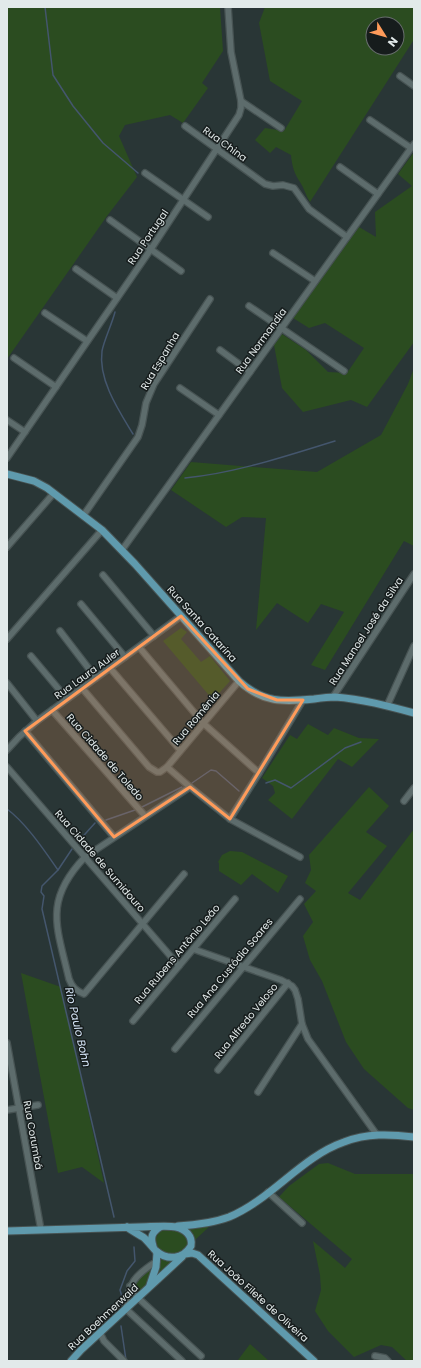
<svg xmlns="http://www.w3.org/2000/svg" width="421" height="1368" font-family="Poppins,sans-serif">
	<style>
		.green { fill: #2b4c20; fill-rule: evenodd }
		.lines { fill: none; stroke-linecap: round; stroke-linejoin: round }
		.stream { stroke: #44566d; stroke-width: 1.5 }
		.minor-casing { stroke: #475353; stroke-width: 8 }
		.major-casing { stroke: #475353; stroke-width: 9 }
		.minor { stroke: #5d6c6c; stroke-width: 5.5 }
		.major { stroke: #5f9aad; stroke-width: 7 }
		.marked { fill: #ff9b5a; fill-opacity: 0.2; stroke: #ff9b5a; stroke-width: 3; stroke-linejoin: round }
		.labels { text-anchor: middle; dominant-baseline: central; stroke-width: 3; stroke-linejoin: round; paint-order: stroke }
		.street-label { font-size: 10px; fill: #e2eaea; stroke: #161c1c }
		.water-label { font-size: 11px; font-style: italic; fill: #d6e6f8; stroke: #161c1c }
	</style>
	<rect width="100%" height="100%" fill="#293636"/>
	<g class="green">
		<path d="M 7,7 L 220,7 L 223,51 L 202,83 L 208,88 L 183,123 L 170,115 L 125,125 L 119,136 L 137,177 L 107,216 L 7,359 Z"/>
		<path d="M 265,7 L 414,7 L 414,41 L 413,41 L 310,202 C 306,196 304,188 300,182 C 294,173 292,166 291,155 L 276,147 L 270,153 L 255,140 L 265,128 L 284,131 L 302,101 L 270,81 L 259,23 ZM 373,24 L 397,24 L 397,48 L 373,48 Z"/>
		<path d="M 414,152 L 414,342 L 367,407 L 351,400 L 303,412 L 282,388 L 274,345 L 282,334 L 306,350 L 328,372 L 347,373 L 364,348 L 325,323 L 309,328 L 293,318 L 359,227 L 376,237 L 375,212 L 412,186 L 398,174 Z"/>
		<path d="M 414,368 L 414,546 L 404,541 L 325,670 L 311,665 L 344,612 L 321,604 L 308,623 L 277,603 L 256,630 L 266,518 L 242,517 L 226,527 L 171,490 L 191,462 L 317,472 L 381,435 L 408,384 Z"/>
		<path d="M 181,628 L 187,632 L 181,639 L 201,662 L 210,656 L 230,681 L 213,700 L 163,641 Z"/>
		<path d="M 308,724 L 328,735 L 334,728 L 359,738 L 379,739 L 352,767 L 338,759 L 292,819 L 268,800 L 275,793 L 273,786 L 262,778 L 290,735 L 297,739 Z"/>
		<path d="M 369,787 L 389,806 L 366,832 L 387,846 L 348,893 L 360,900 L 414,829 L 414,1110 L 408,1108 L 364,1069 L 346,1042 L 322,981 L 310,960 L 303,936 L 313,922 L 304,904 L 316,891 L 305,883 L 311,870 L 309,855 Z"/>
		<path d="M 230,851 L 242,852 L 288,876 L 278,893 L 252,874 L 241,885 L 219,871 L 219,863 L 218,862 L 222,855 Z"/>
		<path d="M 21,973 L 61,987 L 104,1183 L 82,1167 L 58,1173 Z"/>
		<path d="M 328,1163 L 355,1174 L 414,1174 L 414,1361 L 407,1361 L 392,1347 L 381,1345 L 354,1357 L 328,1331 L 315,1311 L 321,1290 L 320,1275 L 313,1241 L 345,1268 L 352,1259 L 279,1197 L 289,1186 L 319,1164 Z"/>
		<path d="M 211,1225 L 195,1240 L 188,1229 L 196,1228 Z"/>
		<path d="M 164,1229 C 176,1230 189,1231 187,1247 L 182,1254 L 169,1254 L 158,1249 C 153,1240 156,1234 164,1229 Z"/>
		<path d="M 160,1259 L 176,1261 L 155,1278 Z"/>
		<path d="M 152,1265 C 151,1276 147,1287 138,1292 L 135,1291 L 133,1287 L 134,1284 Z"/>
		<path d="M 250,1344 L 269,1361 L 239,1361 L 238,1360 Z"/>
	</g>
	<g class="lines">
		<g class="stream">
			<path d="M 45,7 L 53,75 L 73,106 L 103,143 L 138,173"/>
			<path d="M 115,312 C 112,324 104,340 102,351 C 98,380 119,411 133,434"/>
			<path d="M 185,478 C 236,473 286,456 335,441"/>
			<path d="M 192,783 L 211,770 L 216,771 L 239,791"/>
			<path d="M 266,783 L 275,780 L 291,788 L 345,748 L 361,742"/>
			<path d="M 142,807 L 182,787"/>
			<path d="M 7,809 C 26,823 44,850 58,870"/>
			<path d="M 106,820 L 135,810"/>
			<path d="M 77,843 L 95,823"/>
			<path d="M 72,849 L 58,870 L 42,886 L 41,892 L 44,896 L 42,909 L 114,1217"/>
			<path d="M 118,1308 L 123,1300 L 120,1290 L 127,1271 L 135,1261 L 134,1247"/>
			<path d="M 121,1326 L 126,1360"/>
		</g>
		<g class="minor-casing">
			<g id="minor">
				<path d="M 400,76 L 414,86"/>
				<path d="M 241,101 L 281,128"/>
				<path d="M 370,120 L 411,148"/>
				<path d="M 185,126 L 265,184 L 273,186 L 283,185 L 294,188 L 309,209 L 347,237"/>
				<path d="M 340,167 L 378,194"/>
				<path d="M 145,173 L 208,217"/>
				<path d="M 110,220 L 181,271"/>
				<path d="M 273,253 L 315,281"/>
				<path d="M 76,269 L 117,298"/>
				<path d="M 249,306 L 344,371"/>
				<path d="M 45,313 L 87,341"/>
				<path d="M 220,350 L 250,372"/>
				<path d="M 14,358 L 56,387"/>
				<path d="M 180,388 L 219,415"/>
				<path d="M 7,420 L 25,432"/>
				<path d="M 7,458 L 151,249 L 239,115 L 241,108 L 241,101 L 231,52 L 228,7"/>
				<path d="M 83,516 L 138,437 L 142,425 L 146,403 L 154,384 L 210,299"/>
				<path d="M 7,547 L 54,493"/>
				<path d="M 122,550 L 414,144"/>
				<path d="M 103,575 L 154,636"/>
				<path d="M 81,604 L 125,657"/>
				<path d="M 60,631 L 96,678"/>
				<path d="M 7,639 L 102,530"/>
				<path d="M 139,647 L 203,723 L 259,773"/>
				<path d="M 31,656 L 67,699"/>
				<path d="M 110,668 L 180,750"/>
				<path d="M 7,683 L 37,721"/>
				<path d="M 82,688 L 149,767 L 157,772 L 160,772 L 167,767 L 239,681"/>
				<path d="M 333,697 L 414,574"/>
				<path d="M 387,706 L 414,646"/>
				<path d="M 52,710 L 145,816"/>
				<path d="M 25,731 L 114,837"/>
				<path d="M 7,750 L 19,737 L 37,721 L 181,616"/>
				<path d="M 7,767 L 179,966"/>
				<path d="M 167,767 L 190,787 L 230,819 L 300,857"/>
				<path d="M 404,801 L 414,788"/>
				<path d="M 230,819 L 259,773 L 303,700"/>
				<path d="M 184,874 L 84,994 C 76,991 72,987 69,979 C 57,927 43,901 85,857 L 190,787"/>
				<path d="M 193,949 L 281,980 L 292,986 L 295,990 L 298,999 L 302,1024 L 308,1039 L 377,1135"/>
				<path d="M 133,1021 L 235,899"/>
				<path d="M 7,1043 L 41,1230"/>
				<path d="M 175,1049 L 300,899"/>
				<path d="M 218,1070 L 288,983"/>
				<path d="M 258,1092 L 302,1024"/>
				<path d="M 7,1110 L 38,1105"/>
				<path d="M 268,1192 L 302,1223"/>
				<path d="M 157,1261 C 135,1275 128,1283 126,1309 L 182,1361"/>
				<path d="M 130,1286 L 136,1296 L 201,1356"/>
				<path d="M 100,1333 L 104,1341 L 124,1361"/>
				<path d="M 375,1356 L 385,1358 L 388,1361"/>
			</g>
		</g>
		<g class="major-casing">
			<g id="major">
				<path d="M 7,474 L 34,481 L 47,488 L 102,530 L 135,564 L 239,681 C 263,703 283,702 314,699 C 321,698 328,697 335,697 C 362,699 388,706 414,713"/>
				<path d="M 178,1226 C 195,1225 213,1223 229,1217 C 272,1199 301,1157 344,1142 C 367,1133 390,1134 414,1137"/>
				<path d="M 7,1231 C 51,1230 95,1228 139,1227 C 149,1227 168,1225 176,1227 C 185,1229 193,1236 191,1246 C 183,1259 168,1261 156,1251 C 152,1247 148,1241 143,1237 C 138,1234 132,1231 127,1227"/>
				<path d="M 153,1246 C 150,1237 152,1232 160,1227"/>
				<path d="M 185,1254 L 192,1253 L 198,1255 L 314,1361"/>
				<path d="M 150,1285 L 156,1267 L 157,1252"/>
				<path d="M 71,1361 L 81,1350 L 182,1257"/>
			</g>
		</g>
		<use href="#minor" class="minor"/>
		<use href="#major" class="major"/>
	</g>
	<path class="marked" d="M 181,616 L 248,689 L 277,700 L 303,700 L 230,819 L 190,787 L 114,837 L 25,731 Z"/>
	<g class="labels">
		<g class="street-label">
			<text transform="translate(225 144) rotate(36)">Rua China</text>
			<text transform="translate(148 237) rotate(-56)">Rua Portugal</text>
			<text transform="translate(261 341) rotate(-54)">Rua Normandia</text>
			<text transform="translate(160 361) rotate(-59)">Rua Espanha</text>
			<text transform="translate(202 624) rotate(48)">Rua Santa Catarina</text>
			<text transform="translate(366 631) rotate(-57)">Rua Manoel José da Silva</text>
			<text transform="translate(87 674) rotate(-36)">Rua Laura Auler</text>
			<text transform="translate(196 718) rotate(-50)">Rua Romênia</text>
			<text transform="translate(105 757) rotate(49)">Rua Cidade de Toledo</text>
			<text transform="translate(100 861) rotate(49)">Rua Cidade de Sumidouro</text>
			<text transform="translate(177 954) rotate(-50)">Rua Rubens Antônio Leão</text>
			<text transform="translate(230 968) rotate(-50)">Rua Ana Custódia Soares</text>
			<text transform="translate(246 1021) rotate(-51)">Rua Alfredo Veloso</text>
			<text transform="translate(33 1135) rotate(80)">Rua Corumbá</text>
			<text transform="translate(258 1296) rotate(42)">Rua João Filete de Oliveira</text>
			<text transform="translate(103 1317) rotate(-43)">Rua Boehmerwald</text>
		</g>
		<g class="water-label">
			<text transform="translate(78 1027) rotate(77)">Rio Paulo Bohn</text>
		</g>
	</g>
	<rect width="421" height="1368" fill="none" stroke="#e2eaea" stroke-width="16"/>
	<g transform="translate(385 36) rotate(127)"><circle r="19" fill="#161c1c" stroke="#686e6e"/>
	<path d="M0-3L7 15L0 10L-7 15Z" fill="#ff9b5a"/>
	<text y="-6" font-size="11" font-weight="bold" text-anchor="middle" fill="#e2eaea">N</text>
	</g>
</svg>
